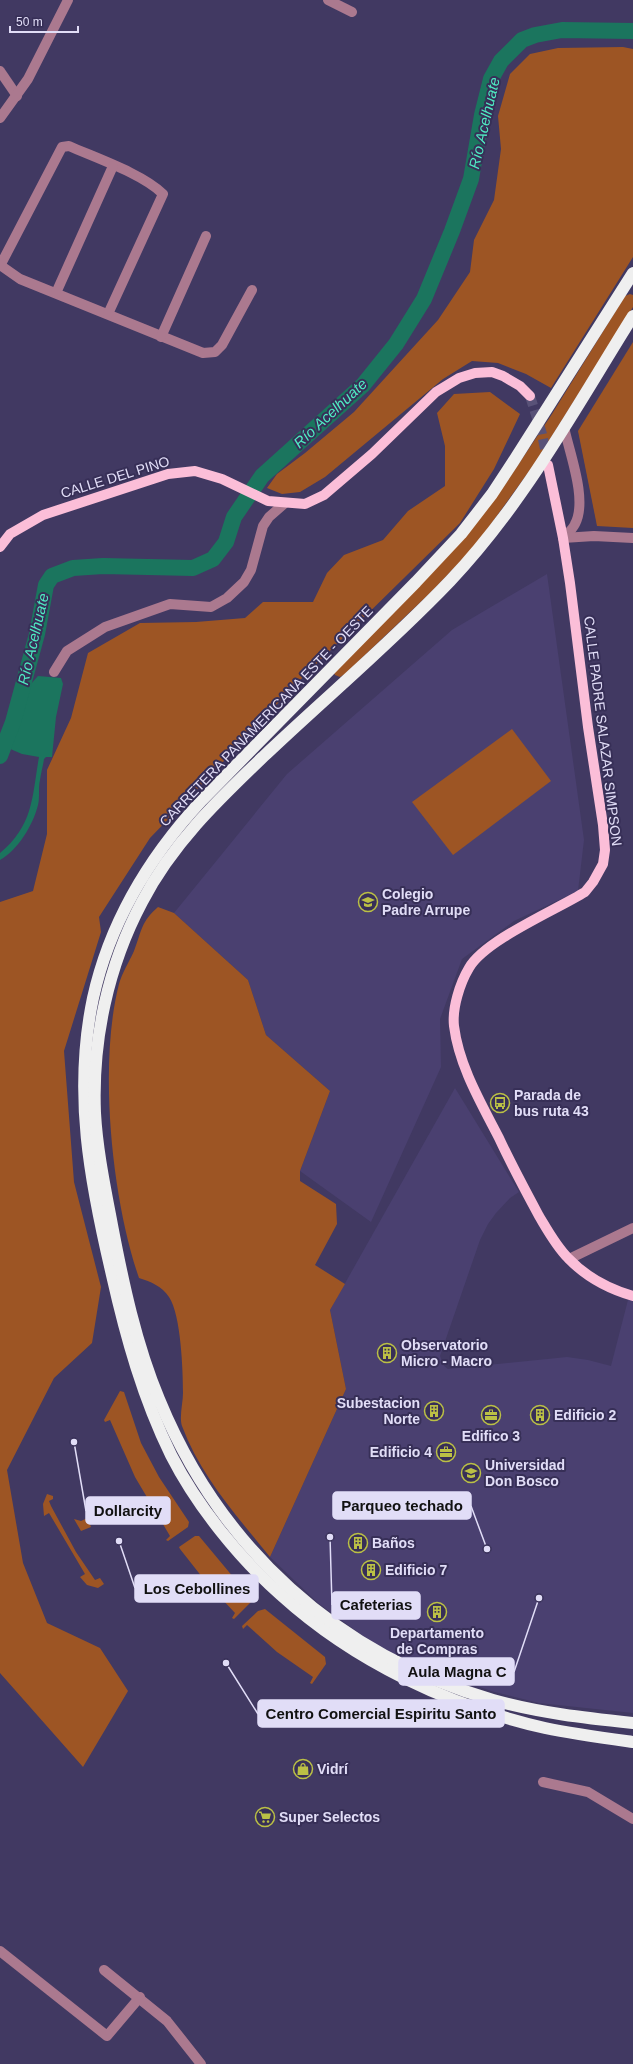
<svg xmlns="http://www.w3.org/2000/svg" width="633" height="2064" font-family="Helvetica,sans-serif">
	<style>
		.built { fill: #4a4070 }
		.green { fill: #9d5524 }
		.water { fill: #1b755e }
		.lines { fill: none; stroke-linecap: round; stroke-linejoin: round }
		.river { stroke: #1b755e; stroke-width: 16 }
		.major-tunnel { stroke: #595278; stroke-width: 10; stroke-dasharray: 10 5; stroke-linecap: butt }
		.minor { stroke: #ab798f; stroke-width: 10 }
		.major { stroke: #fbbed8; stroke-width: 10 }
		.highway { stroke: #efefef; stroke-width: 12 }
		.labels { text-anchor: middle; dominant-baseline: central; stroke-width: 4; stroke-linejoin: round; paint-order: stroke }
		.street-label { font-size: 14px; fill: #e1ddf7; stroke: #372f57 }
		.poi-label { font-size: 14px; font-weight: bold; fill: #e1ddf7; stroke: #372f57; text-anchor: start }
		.water-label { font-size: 15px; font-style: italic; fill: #4fecc3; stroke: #372f57 }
		.leader { fill: none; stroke: #e1ddf7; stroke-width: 1.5 }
		.callout-dot { fill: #e1ddf7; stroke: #372f57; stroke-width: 1.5 }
		.callout { fill: #e1ddf7; stroke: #e1ddf7; stroke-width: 1.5 }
		.callout-label { font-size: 15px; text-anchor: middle; font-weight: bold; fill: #111 }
	</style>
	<rect width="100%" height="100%" fill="#413962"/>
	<g class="built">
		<path d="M 547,574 L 584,840 L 578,891 L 514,921 L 462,959 L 440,1019 L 441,1067 L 371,1222 L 300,1171 L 330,1091 L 266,1035 L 248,980 L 174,913 L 287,774 L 452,630 Z"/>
		<path d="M 455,1088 L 519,1192 L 510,1198 L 496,1213 L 488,1224 L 480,1240 L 440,1356 L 444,1366 L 448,1369 L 567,1357 L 588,1360 L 611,1366 L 628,1300 L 633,1300 L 633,1713 L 539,1703 L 491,1691 L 404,1659 L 374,1644 L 318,1603 L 270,1557 L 346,1389 L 330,1310 Z"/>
	</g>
	<g class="green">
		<path d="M 623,47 L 633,49 L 633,257 L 551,388 L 526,374 L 498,363 L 472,361 L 443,379 L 325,477 L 300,492 L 282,494 L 267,488 L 277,474 L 305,453 L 354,412 L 438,320 L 470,272 L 474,240 L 494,200 L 501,149 L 498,116 L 510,74 L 530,54 L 558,48 Z"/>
		<path d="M 630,294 L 633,295 L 633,307 L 535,463 L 475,546 L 431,592 L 345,674 L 340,677 L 335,675 L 334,673 L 506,483 L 552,414 L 625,296 Z"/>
		<path d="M 633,342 L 633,528 L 597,526 L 578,431 Z"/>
		<path d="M 490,392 L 520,414 L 494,469 L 460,523 L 292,688 L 209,777 L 150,838 L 99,917 L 101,932 L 64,1051 L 74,1182 L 101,1287 L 92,1343 L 54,1378 L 7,1470 L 23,1563 L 47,1623 L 100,1648 L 128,1691 L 83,1767 L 0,1673 L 0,902 L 33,891 L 47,834 L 47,770 L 71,718 L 88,653 L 140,623 L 196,622 L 245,618 L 263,602 L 313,602 L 327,573 L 344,555 L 383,540 L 408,511 L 445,486 L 445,446 L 437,413 L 454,394 Z"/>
		<path d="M 512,729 L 551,781 L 453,855 L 412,802 Z"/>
		<path d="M 158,907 L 174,913 L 248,980 L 266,1035 L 330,1091 L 300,1171 L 300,1181 L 336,1204 L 337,1224 L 315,1265 L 345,1284 L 330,1310 L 346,1389 L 270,1557 C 237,1516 201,1477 182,1426 C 179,1417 183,1403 183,1393 C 183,1370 181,1315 169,1297 C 162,1286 151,1282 139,1278 C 112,1200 98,1065 119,984 C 122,973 129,962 134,951 C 142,930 141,922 158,907 Z"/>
		<path d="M 120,1391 L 124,1392 L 141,1443 L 159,1477 L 189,1522 L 188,1527 L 168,1541 L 166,1540 L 170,1536 L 135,1477 L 110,1420 L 105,1422 L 104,1420 Z"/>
		<path d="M 47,1494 L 53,1496 L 53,1499 L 49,1501 L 51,1506 L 76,1552 L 95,1580 L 100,1578 L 104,1584 L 98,1588 L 87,1585 L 80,1577 L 85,1574 L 49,1513 L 44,1516 L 43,1504 Z"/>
		<path d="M 126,1500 L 131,1501 L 133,1504 L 126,1508 L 123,1503 L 89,1522 L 91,1527 L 81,1531 L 74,1519 L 81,1521 Z"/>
		<path d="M 195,1536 L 199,1536 L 234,1578 L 254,1599 L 234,1619 L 232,1618 L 235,1613 L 206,1582 L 180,1549 L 179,1547 Z"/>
		<path d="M 265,1609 L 325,1657 L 326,1664 L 312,1684 L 310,1683 L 313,1677 L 277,1652 L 247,1625 L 243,1629 L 242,1626 L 258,1611 Z"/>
	</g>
	<path class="water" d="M 38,676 L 61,678 L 63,684 L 56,717 L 52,757 L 46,757 L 44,759 C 43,766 41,773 40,780 C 38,788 40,797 38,805 C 33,825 18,850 0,860 L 0,853 C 34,825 32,796 39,757 L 22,754 L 8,748 C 17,730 17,708 26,691 C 29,685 34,681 38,676 Z"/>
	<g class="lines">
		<path class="river" d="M 0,756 L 13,722 L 37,634 L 46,585 L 52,576 L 73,568 L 103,566 L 193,568 L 213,559 L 226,542 L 234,517 L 262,476 L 363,385 L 396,344 L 424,299 L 452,231 L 471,179 L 482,115 L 491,79 L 501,61 L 522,40 L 535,35 L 562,30 L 633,31"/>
		<path class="major-tunnel" d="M 530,396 L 542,434 L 547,459"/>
		<g class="minor">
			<path d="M 328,0 L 352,12"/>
			<path d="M 0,71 L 17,96"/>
			<path d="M 0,118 L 28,79 L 68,0"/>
			<path d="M 0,265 L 20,279 L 203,353 L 215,352 L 222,345 L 252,290"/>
			<path d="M 0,266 L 62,147 L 69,146 C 96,158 143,174 163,194 L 108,314"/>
			<path d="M 56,293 L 113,166"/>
			<path d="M 161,337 L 206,236"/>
			<path d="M 563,538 C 567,534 573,529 575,524 C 588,500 569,452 564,427"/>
			<path d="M 563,538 L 594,536 L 633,538"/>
			<path d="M 54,672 L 67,651 L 105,627 L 170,604 L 211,607 L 227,598 L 244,582 L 251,570 L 263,526 L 269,517 L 285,503"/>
			<path d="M 569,1259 L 633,1228"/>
			<path d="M 543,1782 L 588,1792 L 633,1819"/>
			<path d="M 0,1951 L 107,2036 L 140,1997"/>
			<path d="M 104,1970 L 167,2021 L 201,2064"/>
		</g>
		<g class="major">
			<path d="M 548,465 L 563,538 L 570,583 L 588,727 L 603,825 L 605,850 L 603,864 L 593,882 L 585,892 C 556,910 485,940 469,968 C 460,983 452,1008 454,1026 C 459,1066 481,1103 499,1138 C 511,1164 525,1190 539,1216 C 548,1231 556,1246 568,1258 C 585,1276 609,1289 633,1296"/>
			<path d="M 0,547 L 10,534 L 43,515 L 168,474 L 195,471 L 222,479 L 268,501 L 305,504 L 324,495 L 372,454 L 436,392 L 459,378 L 475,373 L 492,372 L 503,376 L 520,386 L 530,396"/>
		</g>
		<g class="highway">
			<path d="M 633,273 L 513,462 L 492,494 L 461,534 L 416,582 L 202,800 C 149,857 110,921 93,998 C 73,1093 90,1182 112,1275 C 126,1337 143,1398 171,1455 C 197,1506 239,1558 281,1595 C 355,1662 449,1706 545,1728 C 574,1734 604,1738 633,1742"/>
			<path d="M 633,316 C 576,407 524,503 450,581 C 391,643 325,698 263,757 C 217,801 172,844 142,902 C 108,966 92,1040 95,1113 C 97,1150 105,1188 112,1225 C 123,1283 136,1344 159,1399 C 220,1548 337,1655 493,1700 C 539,1713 586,1718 633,1723"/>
		</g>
	</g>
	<defs>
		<g id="school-ring" transform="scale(1)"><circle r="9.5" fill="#372f57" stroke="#bbc045" stroke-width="1.5"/><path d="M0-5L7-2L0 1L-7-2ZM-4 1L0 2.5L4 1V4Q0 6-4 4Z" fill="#bbc045"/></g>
		<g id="bus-ring" transform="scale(1)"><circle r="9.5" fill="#372f57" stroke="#bbc045" stroke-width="1.5"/><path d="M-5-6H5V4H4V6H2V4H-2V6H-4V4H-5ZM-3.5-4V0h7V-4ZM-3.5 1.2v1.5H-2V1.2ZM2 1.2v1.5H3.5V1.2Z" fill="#bbc045"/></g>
		<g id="building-ring" transform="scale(1)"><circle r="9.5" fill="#372f57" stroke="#bbc045" stroke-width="1.5"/><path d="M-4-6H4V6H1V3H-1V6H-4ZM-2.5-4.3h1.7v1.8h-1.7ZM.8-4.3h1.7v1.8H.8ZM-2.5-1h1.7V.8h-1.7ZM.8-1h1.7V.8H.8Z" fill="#bbc045"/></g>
		<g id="office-ring" transform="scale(1)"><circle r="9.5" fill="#372f57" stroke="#bbc045" stroke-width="1.5"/><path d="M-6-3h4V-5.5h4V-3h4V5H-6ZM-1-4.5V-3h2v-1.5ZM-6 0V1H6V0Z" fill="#bbc045"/></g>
		<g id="university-ring" transform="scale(1)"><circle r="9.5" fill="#372f57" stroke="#bbc045" stroke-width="1.5"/><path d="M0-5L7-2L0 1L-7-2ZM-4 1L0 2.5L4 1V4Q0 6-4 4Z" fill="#bbc045"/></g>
		<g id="shop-ring" transform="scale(1)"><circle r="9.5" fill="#372f57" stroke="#bbc045" stroke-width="1.5"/><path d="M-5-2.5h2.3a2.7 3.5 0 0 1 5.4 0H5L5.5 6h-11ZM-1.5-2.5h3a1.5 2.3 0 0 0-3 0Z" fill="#bbc045"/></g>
		<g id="supermarket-ring" transform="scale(1)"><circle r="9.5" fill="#372f57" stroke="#bbc045" stroke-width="1.5"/><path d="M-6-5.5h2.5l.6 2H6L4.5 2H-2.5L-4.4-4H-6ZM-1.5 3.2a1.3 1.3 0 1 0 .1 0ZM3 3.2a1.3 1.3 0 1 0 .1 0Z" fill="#bbc045"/></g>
	</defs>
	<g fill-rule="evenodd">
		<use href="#school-ring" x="368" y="902"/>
		<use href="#bus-ring" x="500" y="1103"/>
		<use href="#building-ring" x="387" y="1353"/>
		<use href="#building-ring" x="434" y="1411"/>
		<use href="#office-ring" x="491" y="1415"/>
		<use href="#building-ring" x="540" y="1415"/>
		<use href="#office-ring" x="446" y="1452"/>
		<use href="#university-ring" x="471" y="1473"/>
		<use href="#building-ring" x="358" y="1543"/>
		<use href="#building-ring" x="371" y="1570"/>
		<use href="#building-ring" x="437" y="1612"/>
		<use href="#shop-ring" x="303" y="1769"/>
		<use href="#supermarket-ring" x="265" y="1817"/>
	</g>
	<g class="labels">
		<g class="street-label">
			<text transform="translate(115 477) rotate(-17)">CALLE DEL PINO</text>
			<text transform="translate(266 716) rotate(-46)">CARRETERA PANAMERICANA ESTE - OESTE</text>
			<text transform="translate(603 731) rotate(83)">CALLE PADRE SALAZAR SIMPSON</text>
		</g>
		<g class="poi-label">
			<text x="382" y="894">Colegio<tspan x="382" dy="16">Padre Arrupe</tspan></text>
			<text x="514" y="1095">Parada de<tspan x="514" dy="16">bus ruta 43</tspan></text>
			<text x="401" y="1345">Observatorio<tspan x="401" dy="16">Micro - Macro</tspan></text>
			<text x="420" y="1403" text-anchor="end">Subestacion<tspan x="420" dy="16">Norte</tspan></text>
			<text x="554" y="1415">Edificio 2</text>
			<text x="491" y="1436" text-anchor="middle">Edifico 3</text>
			<text x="432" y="1452" text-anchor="end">Edificio 4</text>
			<text x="485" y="1465">Universidad<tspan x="485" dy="16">Don Bosco</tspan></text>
			<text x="372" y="1543">Baños</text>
			<text x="385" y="1570">Edificio 7</text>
			<text x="437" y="1633" text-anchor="middle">Departamento<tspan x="437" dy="16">de Compras</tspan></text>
			<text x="317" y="1769">Vidrí</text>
			<text x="279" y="1817">Super Selectos</text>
		</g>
		<g class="water-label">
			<text transform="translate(484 123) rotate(-77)">Río Acelhuate</text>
			<text transform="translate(330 413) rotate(-43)">Río Acelhuate</text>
			<text transform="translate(33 639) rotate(-77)">Río Acelhuate</text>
		</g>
	</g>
	<path class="leader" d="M487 1549L471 1506M74 1442L86 1511M119 1541L135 1588M330 1537L332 1605M539 1598L514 1672M226 1663L258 1714"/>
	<g class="callout-dot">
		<circle cx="487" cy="1549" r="4"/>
		<circle cx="74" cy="1442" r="4"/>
		<circle cx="119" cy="1541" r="4"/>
		<circle cx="330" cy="1537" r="4"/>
		<circle cx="539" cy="1598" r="4"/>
		<circle cx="226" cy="1663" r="4"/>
	</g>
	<g class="callout">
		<rect x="333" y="1492" width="138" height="27" rx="4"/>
		<rect x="86" y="1497" width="84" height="27" rx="4"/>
		<rect x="135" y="1575" width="123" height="27" rx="4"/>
		<rect x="332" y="1592" width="88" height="27" rx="4"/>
		<rect x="399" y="1658" width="115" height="27" rx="4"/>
		<rect x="258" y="1700" width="246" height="27" rx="4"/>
	</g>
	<g class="callout-label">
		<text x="402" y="1511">Parqueo techado</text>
		<text x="128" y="1516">Dollarcity</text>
		<text x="197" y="1594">Los Cebollines</text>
		<text x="376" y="1610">Cafeterias</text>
		<text x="457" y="1677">Aula Magna C</text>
		<text x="381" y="1719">Centro Comercial Espiritu Santo</text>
	</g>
	<path d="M10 26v6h68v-6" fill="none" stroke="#e1ddf7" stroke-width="2"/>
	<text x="16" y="26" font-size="12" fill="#e1ddf7" stroke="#372f57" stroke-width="3" paint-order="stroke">50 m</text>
</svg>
